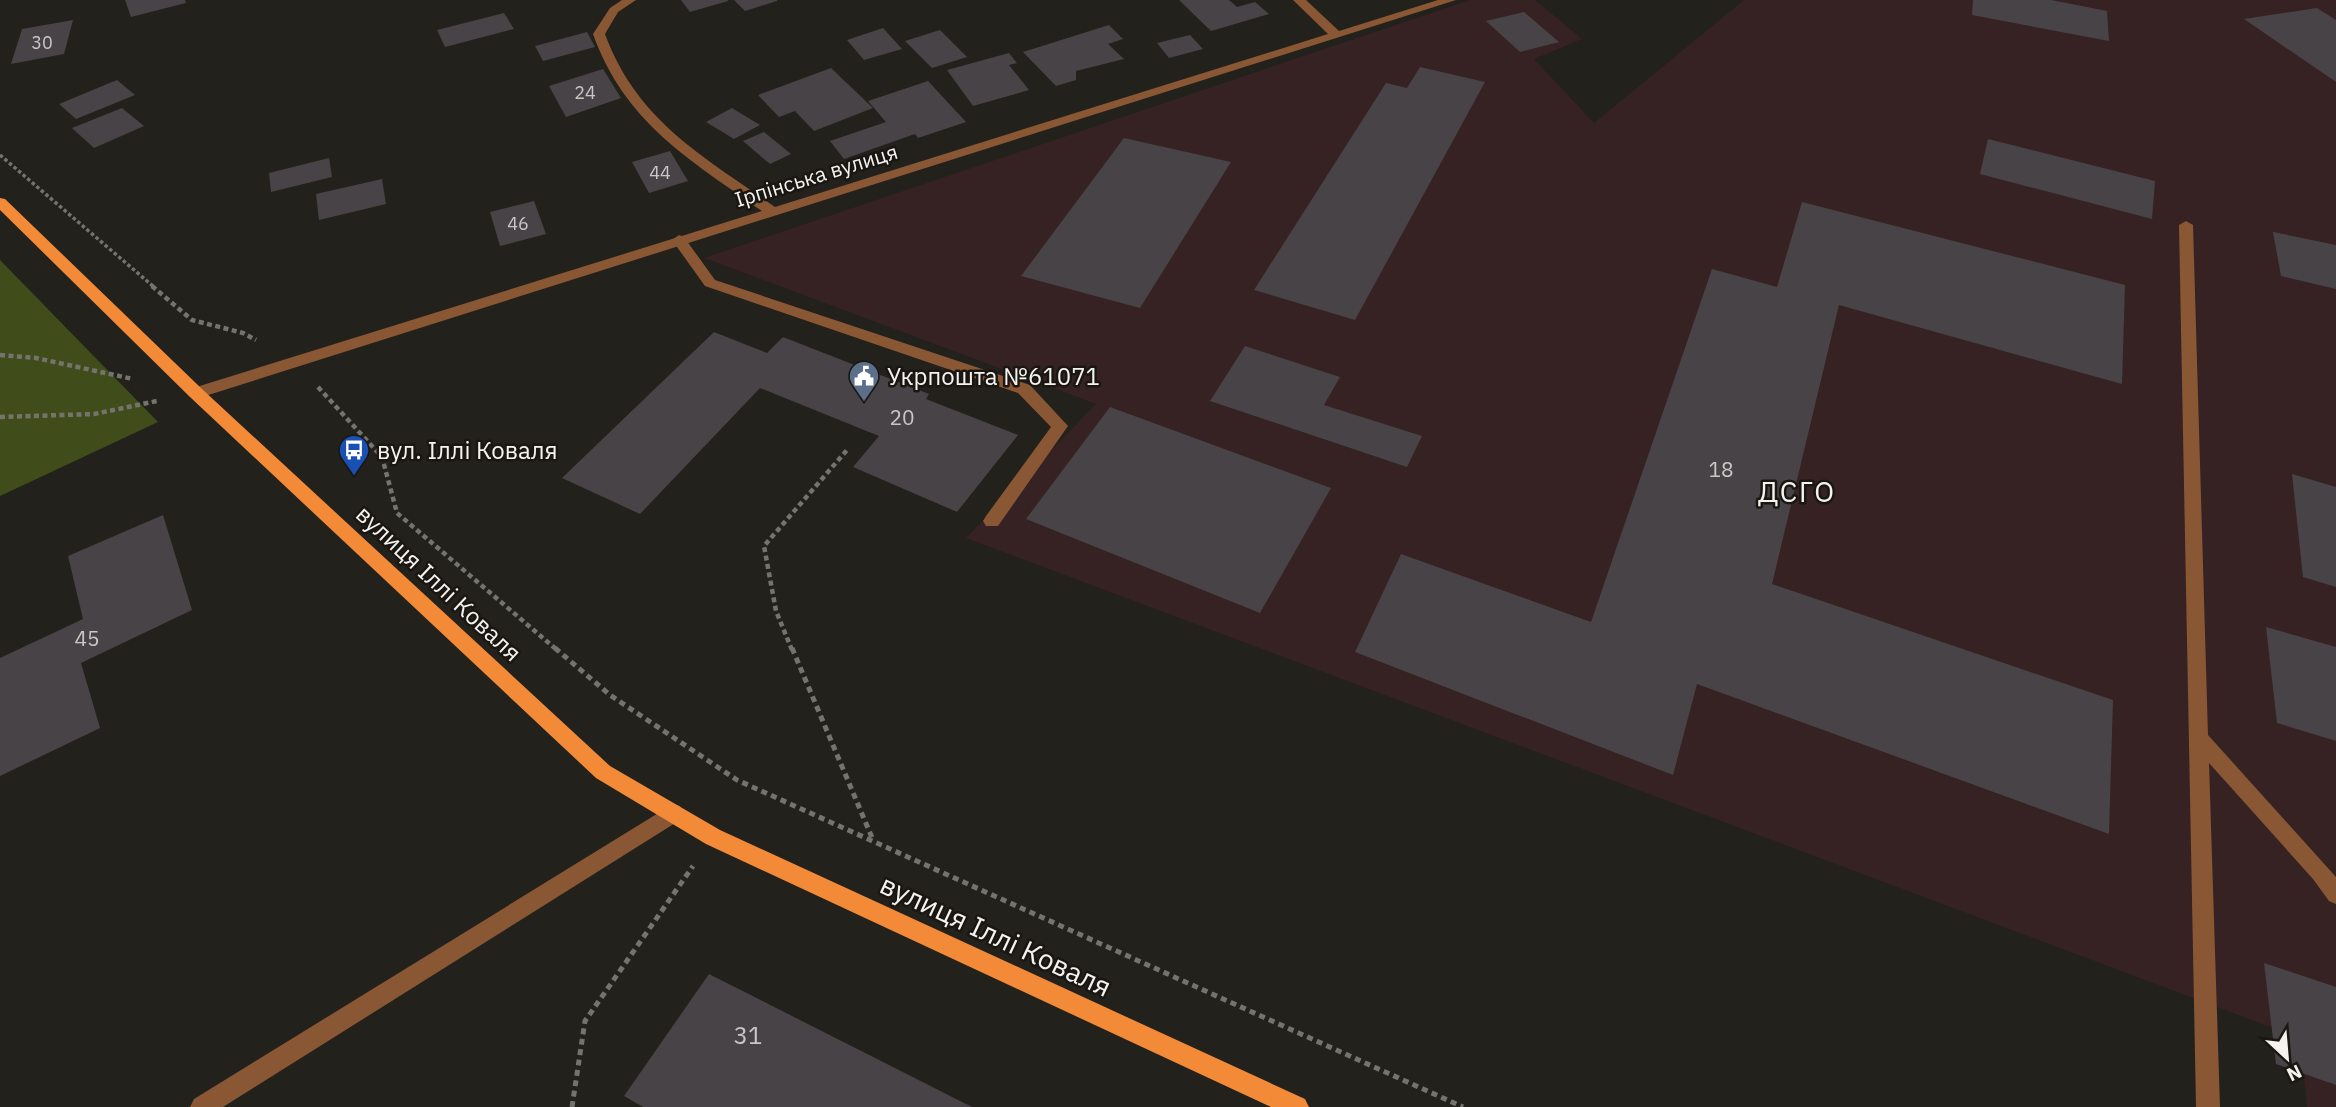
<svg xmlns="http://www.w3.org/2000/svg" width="2336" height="1107" font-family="'IBM Plex Sans',sans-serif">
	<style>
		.industrial { fill: #362223 }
		.forest { fill: #404d1a }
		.building { fill: #484346 }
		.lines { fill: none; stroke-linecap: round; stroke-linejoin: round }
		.path-far2 { stroke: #75736e; stroke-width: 3.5; stroke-dasharray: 3.5 2.5; stroke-linecap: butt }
		.path-far1 { stroke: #75736e; stroke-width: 4.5; stroke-dasharray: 5 3.5; stroke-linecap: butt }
		.path { stroke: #75736e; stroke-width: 5; stroke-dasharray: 6 4.5; stroke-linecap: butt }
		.service { fill: #895734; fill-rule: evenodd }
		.minor { fill: #895734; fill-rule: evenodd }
		.primary { fill: #f38a38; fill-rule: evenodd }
		.labels { text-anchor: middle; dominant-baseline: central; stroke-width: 5; stroke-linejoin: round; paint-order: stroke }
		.far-number-label { font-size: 18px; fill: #cac7c6 }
		.far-street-label { font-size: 21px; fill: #f5f3f0; stroke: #1a1713 }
		.number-label { font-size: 21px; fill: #cac7c6 }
		.poi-label { font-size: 24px; fill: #f5f3f0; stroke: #1a1713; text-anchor: start }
		.street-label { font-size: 24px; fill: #f5f3f0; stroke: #1a1713 }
		.near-number-label { font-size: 24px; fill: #cac7c6 }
		.quarter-label { font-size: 28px; letter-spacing: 2px; fill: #f5f3f0; stroke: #1a1713 }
		.near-street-label { font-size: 28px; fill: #f5f3f0; stroke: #1a1713 }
	</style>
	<rect width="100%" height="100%" fill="#23211c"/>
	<path class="industrial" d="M 1470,0 L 1535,0 L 1582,39 L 1534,59 L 1594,123 L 1744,0 L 2336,0 L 2336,1107 L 2307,1107 L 2300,1038 L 966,538 L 1096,404 L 704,258 Z"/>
	<path class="forest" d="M 0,260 L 158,422 L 0,496 Z"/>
	<g class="building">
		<path d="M 125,0 L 185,0 L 186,3 L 131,17 Z"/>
		<path d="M 681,0 L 728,0 L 728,1 L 690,12 Z"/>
		<path d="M 734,0 L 777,0 L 777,1 L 745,11 Z"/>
		<path d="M 1179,0 L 1229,0 L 1237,7 L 1255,2 L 1269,14 L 1211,31 Z"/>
		<path d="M 1973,0 L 2051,0 L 2107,11 L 2109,41 L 1972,15 Z"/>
		<path d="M 2317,8 L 2336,20 L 2336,82 L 2244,19 Z"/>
		<path d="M 1524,12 L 1559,42 L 1520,52 L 1486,21 Z"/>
		<path d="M 504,13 L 514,29 L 445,47 L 437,30 Z"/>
		<path d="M 73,20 L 64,54 L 11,64 L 22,29 Z"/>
		<path d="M 1109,25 L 1123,39 L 1108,44 L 1124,59 L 1076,71 L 1076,80 L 1056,86 L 1023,52 Z"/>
		<path d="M 883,28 L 902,49 L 864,60 L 847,40 Z"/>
		<path d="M 940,30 L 967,57 L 932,68 L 905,41 Z"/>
		<path d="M 587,32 L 595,47 L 543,61 L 535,46 Z"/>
		<path d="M 1190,35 L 1203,49 L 1169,58 L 1157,43 Z"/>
		<path d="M 1009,53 L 1017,63 L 1009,65 L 1029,90 L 973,106 L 947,70 Z"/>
		<path d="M 1420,67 L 1485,82 L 1355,320 L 1254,290 L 1386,83 L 1407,88 Z"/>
		<path d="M 831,68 L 873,108 L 814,131 L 795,111 L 779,117 L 758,95 Z"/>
		<path d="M 603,69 L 621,98 L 566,117 L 549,86 Z"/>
		<path d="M 117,80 L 135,95 L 76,119 L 59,104 Z"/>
		<path d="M 928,81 L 966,122 L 918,138 L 915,134 L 844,159 L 830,141 L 886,122 L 868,101 Z"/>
		<path d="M 122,108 L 144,126 L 94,148 L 72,128 Z"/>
		<path d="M 732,108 L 760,125 L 734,139 L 706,122 Z"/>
		<path d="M 764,132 L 791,154 L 770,164 L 743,141 Z"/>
		<path d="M 1124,138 L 1231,162 L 1140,308 L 1021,276 Z"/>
		<path d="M 1988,139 L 2155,181 L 2152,219 L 1980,174 Z"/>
		<path d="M 670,151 L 688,181 L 649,193 L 632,162 Z"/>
		<path d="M 329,158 L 332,177 L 271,192 L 269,173 Z"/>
		<path d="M 382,179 L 386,204 L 319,220 L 316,194 Z"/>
		<path d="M 534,201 L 546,234 L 500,246 L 490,212 Z"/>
		<path d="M 1802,202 L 2125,285 L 2122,384 L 1839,305 L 1772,584 L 2113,700 L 2109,834 L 1697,684 L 1673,775 L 1355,652 L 1401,554 L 1591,622 L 1712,269 L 1777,287 Z"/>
		<path d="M 2273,232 L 2336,245 L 2336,289 L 2281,276 Z"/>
		<path d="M 714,332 L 767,353 L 783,337 L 929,394 L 926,399 L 1018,435 L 957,512 L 853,467 L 879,436 L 760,388 L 640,514 L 562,478 Z"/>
		<path d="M 1245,346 L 1340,377 L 1324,405 L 1422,436 L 1407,467 L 1210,401 Z"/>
		<path d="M 1110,407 L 1331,488 L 1260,613 L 1026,519 Z"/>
		<path d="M 2292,474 L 2336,487 L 2336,587 L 2303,577 Z"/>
		<path d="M 163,515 L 192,610 L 81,663 L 100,728 L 0,776 L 0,658 L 83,619 L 68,556 Z"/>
		<path d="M 2266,627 L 2336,647 L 2336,741 L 2277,723 Z"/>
		<path d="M 2264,963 L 2336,987 L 2336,1085 L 2276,1064 Z"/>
		<path d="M 709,974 L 972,1107 L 643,1107 L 624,1096 Z"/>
	</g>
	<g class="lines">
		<path class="path-far2" d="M 0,155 L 154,287"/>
		<g class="path-far1">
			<path d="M 152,286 L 192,320 L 243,333 L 256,340"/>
			<path d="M 0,355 L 36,358 L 133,379"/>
			<path d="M 318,387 L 382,457 L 397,513 L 557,650"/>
			<path d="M 0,417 L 94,414 L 157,401"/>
			<path d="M 792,650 L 776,611 L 764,546 L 847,450"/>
		</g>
		<g class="path">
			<path d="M 555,648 L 610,695 L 737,780 L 1463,1107"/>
			<path d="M 792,648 L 873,840"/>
			<path d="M 572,1107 L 585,1021 L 693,866"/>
		</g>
		<g class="service">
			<path d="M 2186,221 L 2193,225 L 2208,735 L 2336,877 L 2336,904 L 2329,901 L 2313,879 L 2209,763 L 2220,1107 L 2196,1107 L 2179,225 Z"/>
			<path d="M 679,235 L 684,237 L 715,280 L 1030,385 L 1068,426 L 998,526 L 986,526 L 983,521 L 986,516 L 1051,427 L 1018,393 L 705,286 L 672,240 Z"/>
			<path d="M 673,804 L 680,806 L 683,813 L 680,820 L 223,1107 L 190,1107 L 194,1099 Z"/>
		</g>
		<path class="minor" d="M 622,0 L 636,0 L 618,12 L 605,34 C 637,121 703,156 775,207 L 1328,34 L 1293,0 L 1306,0 L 1339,31 L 1438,0 L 1456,0 L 202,397 L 190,397 L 188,393 L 190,389 L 762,211 C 689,159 625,123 593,34 L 610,8 Z"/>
		<path class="primary" d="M 0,198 L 5,199 L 202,389 L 610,766 L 720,830 L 1305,1099 L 1309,1107 L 1271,1107 L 706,844 L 596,778 L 190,397 L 0,210 Z"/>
	</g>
	<defs>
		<g id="civic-pin" transform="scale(1.575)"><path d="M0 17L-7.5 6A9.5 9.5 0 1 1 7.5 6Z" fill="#5c6f8a" stroke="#1a1713"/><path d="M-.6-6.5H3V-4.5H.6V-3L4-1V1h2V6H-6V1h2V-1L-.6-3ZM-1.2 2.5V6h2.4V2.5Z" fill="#fff"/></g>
		<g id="bus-pin" transform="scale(1.575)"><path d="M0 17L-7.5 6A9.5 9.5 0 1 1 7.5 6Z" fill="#1a4fb4" stroke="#1a1713"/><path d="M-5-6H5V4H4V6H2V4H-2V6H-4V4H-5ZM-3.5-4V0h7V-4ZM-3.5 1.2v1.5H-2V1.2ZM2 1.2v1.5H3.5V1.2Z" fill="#fff"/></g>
	</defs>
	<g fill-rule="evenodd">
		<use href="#civic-pin" x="864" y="376"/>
		<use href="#bus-pin" x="354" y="450"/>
	</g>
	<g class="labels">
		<g class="far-number-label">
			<text x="42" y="42">30</text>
			<text x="585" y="92">24</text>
			<text x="660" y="172">44</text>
			<text x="518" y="223">46</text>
		</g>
		<g class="far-street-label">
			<text transform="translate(816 175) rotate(-17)">Ірпінська вулиця</text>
		</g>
		<g class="number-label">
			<text x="902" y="417">20</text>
			<text x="1721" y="469">18</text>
			<text x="87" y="638">45</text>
		</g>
		<g class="poi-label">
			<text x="887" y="376">Укрпошта №61071</text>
			<text x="377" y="450">вул. Іллі Коваля</text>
		</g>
		<g class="street-label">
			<text transform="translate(439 583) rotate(43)">вулиця Іллі Коваля</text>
		</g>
		<g class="near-number-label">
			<text x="748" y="1035">31</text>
		</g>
		<g class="quarter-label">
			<text x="1797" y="491">ДСГО</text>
		</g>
		<g class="near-street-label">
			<text transform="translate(996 935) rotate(25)">вулиця Іллі Коваля</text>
		</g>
	</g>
	<g transform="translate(2287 1058) rotate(154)" stroke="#1a1713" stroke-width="5" paint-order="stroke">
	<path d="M0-5L12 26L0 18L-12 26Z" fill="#f5f3f0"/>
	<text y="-10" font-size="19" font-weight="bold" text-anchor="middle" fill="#f5f3f0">N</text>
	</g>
</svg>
